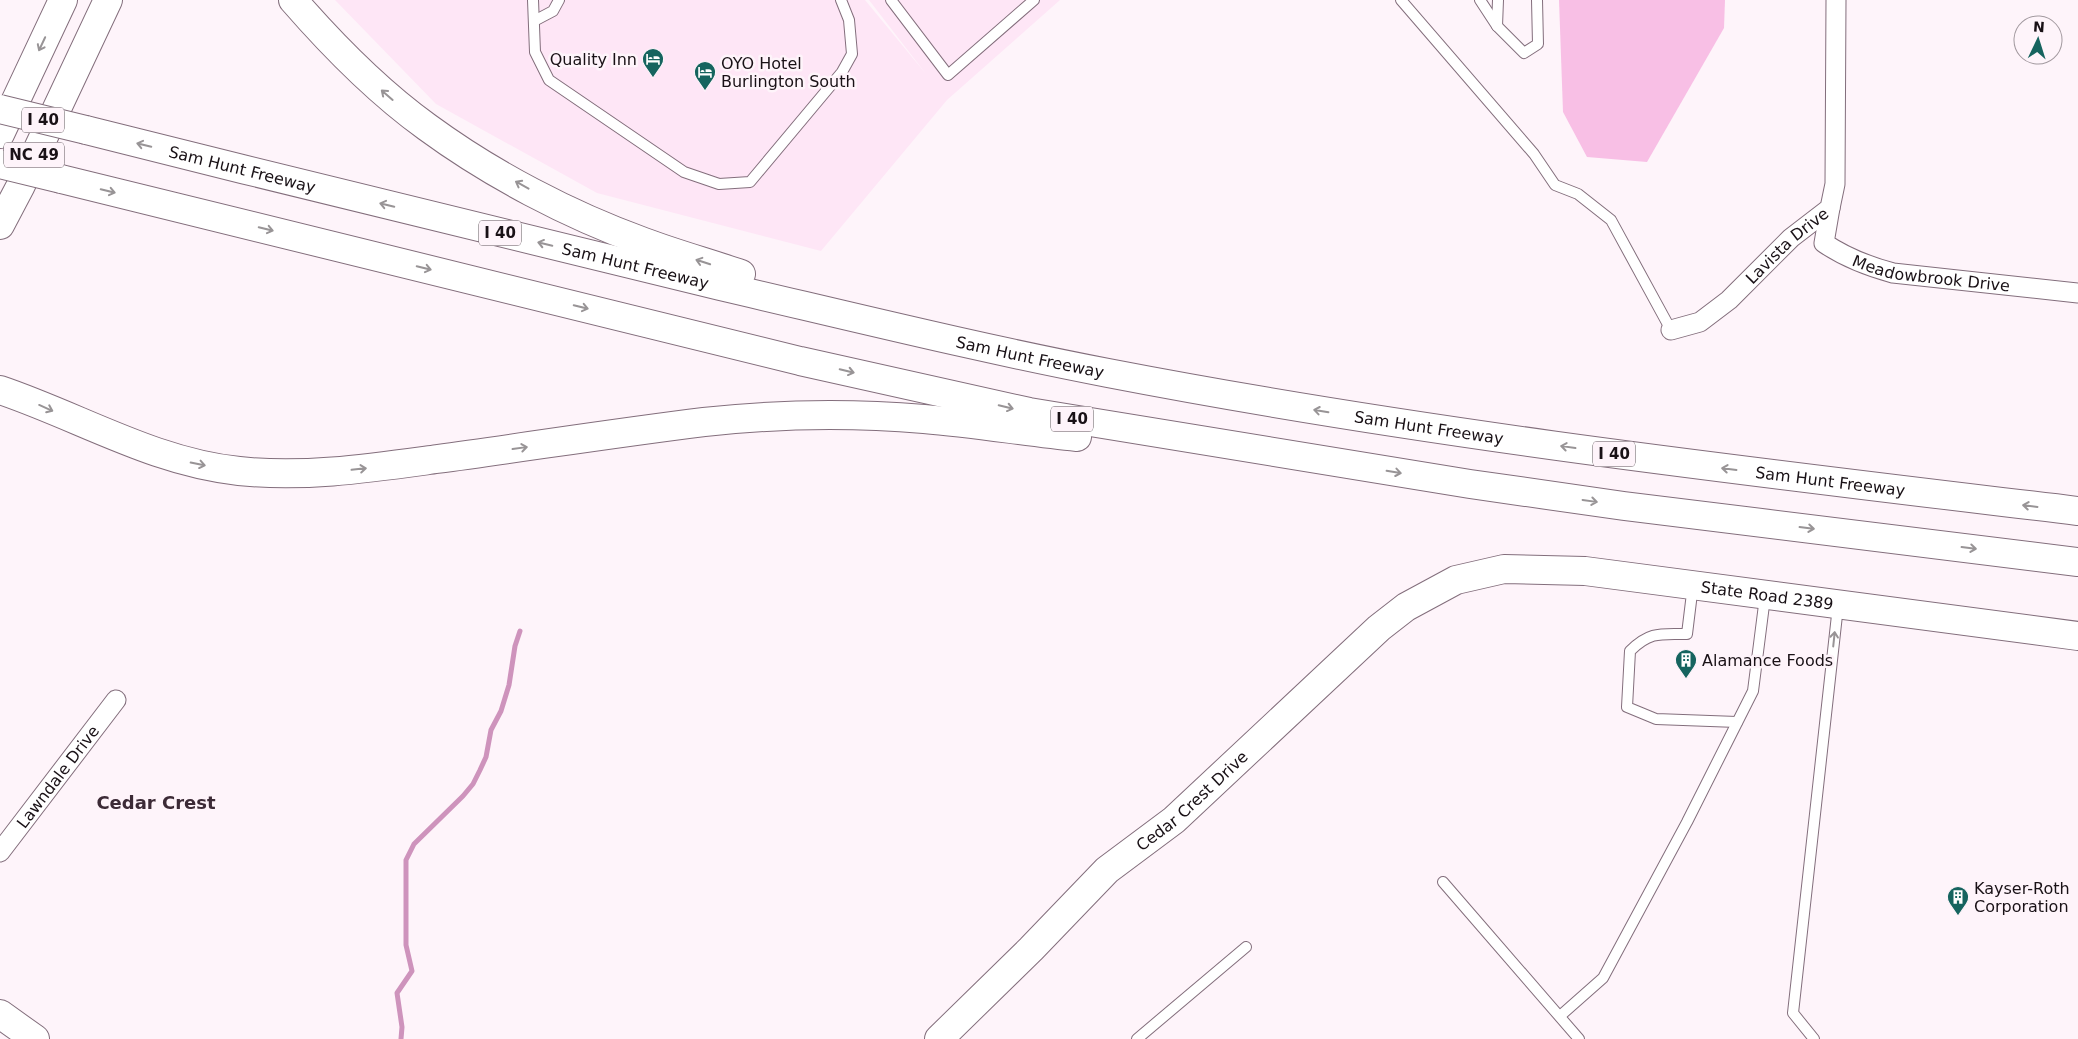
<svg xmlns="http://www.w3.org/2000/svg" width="2078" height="1039" font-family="'DejaVu Sans',sans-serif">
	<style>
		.built { fill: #fee6f6 }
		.green { fill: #f8bfe5 }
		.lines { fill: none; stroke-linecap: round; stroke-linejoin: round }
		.stream { stroke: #ce93bc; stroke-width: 5 }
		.lane-casing { stroke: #836e7c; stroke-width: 12 }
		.street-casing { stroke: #836e7c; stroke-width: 21 }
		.secondary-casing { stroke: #836e7c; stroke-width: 30 }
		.primary-casing { stroke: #836e7c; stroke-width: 30 }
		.highway-casing { stroke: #836e7c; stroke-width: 30 }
		.lane { stroke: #fff; stroke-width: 10 }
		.street { stroke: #fff; stroke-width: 19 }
		.secondary { stroke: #fff; stroke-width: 28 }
		.primary { stroke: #fff; stroke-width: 28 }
		.highway { stroke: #fff; stroke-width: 28 }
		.highway-bridge-casing { stroke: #836e7c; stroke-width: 30; stroke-linecap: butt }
		.highway-bridge { stroke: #fff; stroke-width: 28 }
		.oneway { stroke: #989496 }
		.labels { text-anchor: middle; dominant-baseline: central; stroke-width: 5; stroke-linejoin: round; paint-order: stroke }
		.shield { fill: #fef4fa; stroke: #5e555a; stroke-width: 1 }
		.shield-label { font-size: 15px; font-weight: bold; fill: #191116 }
		.poi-label { font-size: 16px; fill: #191116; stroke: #fef4fa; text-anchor: start }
		.street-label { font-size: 16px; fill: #191116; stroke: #fef4fa }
		.neighbourhood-label { font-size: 18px; font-weight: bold; fill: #3c2a36; stroke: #fef4fa }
	</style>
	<rect width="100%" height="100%" fill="#fef4fa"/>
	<path class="built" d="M 335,0 L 865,0 L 926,74 L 869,0 L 1060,0 L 947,100 L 821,251 L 597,193 L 436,104 Z"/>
	<path class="green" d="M 1559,0 L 1725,0 L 1724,28 L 1647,162 L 1587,157 L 1563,112 Z"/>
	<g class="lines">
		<path class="stream" d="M 401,1039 L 402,1027 L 397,993 L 412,971 L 406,945 L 406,860 L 414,844 L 463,796 L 473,784 L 480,770 L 486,757 L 491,730 L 501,711 L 509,685 L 515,646 L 520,631"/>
		<g class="lane-casing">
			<g id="lane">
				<path d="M 533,0 L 535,52 L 549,80 L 684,172 L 719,184 L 750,182 L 842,72 L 852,54 L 849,20 L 841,0"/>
				<path d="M 891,0 L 948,75 L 1034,0"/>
				<path d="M 1401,0 L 1534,154 L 1555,185 L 1578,194 L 1611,220 L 1671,330"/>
				<path d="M 1480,0 L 1497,26 L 1524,53 L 1538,44 L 1537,0"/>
				<path d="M 534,21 L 553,11 L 559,0"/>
				<path d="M 1497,26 L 1498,0"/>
				<path d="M 1693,585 L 1687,634 C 1661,634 1650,631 1630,651 L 1627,707 L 1656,719 L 1737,722"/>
				<path d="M 1443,882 L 1579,1039"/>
				<path d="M 1560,1016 L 1603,978 L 1687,822 L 1753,691 L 1765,597"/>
				<path d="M 1137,1039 L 1246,947"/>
				<path d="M 1814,1039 L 1793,1013 L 1838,606"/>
			</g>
		</g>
		<g class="street-casing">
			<g id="street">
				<path id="s1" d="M 1830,208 L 1824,243 C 1846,258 1867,266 1893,273 L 2078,293"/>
				<path id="s2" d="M 1671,330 L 1700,322 L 1729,300 L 1791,238 L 1830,208 L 1835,184 L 1836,0"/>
				<path id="s3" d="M 0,852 L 116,700"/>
			</g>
		</g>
		<g class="secondary-casing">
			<g id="secondary">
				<path d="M 0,1014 L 35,1039"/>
				<path id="s4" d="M 939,1039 L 1031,949 L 1107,870 L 1174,820 L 1379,628 L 1406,607 L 1456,580 L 1504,569 L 1585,571 L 2078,636"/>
			</g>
		</g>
		<g class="primary-casing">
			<g id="primary">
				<path d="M 0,134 L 63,0"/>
				<path d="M 0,225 L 20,187 L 108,0"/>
			</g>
		</g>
		<g class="highway-casing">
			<g id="highway">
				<path d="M 293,0 C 333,46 377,91 427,127 C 491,174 569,215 644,242 C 676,254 709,263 741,274"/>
				<path id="s5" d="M 86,130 C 297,183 508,235 720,286 C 849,316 978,348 1108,373 C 1429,435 1754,472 2078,511"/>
				<path d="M 61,179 L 800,361 L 1029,412 L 1470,484 L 1624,506 L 2078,562"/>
				<path d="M 0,390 C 80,417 153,462 239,471 C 305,478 371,468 437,459 C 526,447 615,433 704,422 C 777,414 851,413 924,419 C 975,423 1026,432 1077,437"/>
			</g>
		</g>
		<use href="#lane" class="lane"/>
		<use href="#street" class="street"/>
		<use href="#secondary" class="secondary"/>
		<use href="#primary" class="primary"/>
		<use href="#highway" class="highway"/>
		<g class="highway-bridge-casing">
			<g id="highway-bridge">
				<path d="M 0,109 L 86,130"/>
				<path d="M 0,164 L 61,179"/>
			</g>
		</g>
		<use href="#highway-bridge" class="highway-bridge"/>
	</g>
	<defs><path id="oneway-shaft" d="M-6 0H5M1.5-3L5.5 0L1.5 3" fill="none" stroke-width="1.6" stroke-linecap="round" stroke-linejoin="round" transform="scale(1.25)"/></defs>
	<g class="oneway">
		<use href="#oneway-shaft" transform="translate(42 44) rotate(115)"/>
		<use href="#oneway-shaft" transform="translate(387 95) rotate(-139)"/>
		<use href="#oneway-shaft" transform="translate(144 145) rotate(-166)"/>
		<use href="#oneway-shaft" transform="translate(522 185) rotate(-151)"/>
		<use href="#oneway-shaft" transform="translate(108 191) rotate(14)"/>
		<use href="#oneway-shaft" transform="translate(387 205) rotate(-166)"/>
		<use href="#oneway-shaft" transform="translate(266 229) rotate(14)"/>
		<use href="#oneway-shaft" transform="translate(545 244) rotate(-167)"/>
		<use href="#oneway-shaft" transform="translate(703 262) rotate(-162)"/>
		<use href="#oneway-shaft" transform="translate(424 268) rotate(14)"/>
		<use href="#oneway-shaft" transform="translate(581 307) rotate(14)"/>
		<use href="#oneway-shaft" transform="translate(847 371) rotate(13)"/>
		<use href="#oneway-shaft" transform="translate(1006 407) rotate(13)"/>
		<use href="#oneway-shaft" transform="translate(46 408) rotate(24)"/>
		<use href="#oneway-shaft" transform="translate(1321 411) rotate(-171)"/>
		<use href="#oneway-shaft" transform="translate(1568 447) rotate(-172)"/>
		<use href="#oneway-shaft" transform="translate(520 448) rotate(-8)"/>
		<use href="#oneway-shaft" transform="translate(198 464) rotate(11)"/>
		<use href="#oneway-shaft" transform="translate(359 469) rotate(-6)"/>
		<use href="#oneway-shaft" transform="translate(1729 469) rotate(-173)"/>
		<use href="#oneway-shaft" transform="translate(1394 472) rotate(9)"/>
		<use href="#oneway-shaft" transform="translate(1590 501) rotate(8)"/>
		<use href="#oneway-shaft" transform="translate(2030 506) rotate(-173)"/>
		<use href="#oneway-shaft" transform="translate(1807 528) rotate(7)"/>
		<use href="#oneway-shaft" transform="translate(1969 548) rotate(7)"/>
		<use href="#oneway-shaft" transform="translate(1834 639) rotate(-84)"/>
	</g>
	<defs>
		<g id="hotel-pin" transform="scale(1.125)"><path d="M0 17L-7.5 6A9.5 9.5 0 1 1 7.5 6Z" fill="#16645f" stroke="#fef4fa"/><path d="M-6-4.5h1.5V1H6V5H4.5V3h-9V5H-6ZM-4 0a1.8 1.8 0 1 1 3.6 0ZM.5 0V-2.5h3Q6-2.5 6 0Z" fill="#fff"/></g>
		<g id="building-pin" transform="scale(1.125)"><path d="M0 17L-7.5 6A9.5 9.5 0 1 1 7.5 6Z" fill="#16645f" stroke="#fef4fa"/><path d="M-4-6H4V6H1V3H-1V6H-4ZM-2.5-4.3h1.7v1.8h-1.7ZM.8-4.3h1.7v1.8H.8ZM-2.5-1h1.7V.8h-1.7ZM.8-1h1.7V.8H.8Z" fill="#fff"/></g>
	</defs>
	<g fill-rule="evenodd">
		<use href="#hotel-pin" x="653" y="59"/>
		<use href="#hotel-pin" x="705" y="72"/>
		<use href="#building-pin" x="1686" y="660"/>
		<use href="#building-pin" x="1958" y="897"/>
	</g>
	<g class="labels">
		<g class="shield">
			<rect x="22" y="107.5" width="42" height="25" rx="4"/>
			<rect x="4" y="142.5" width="60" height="25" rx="4"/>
			<rect x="479" y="220.5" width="42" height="25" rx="4"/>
			<rect x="1051" y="406.5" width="42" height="25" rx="4"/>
			<rect x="1593" y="441.5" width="42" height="25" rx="4"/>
		</g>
		<g class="shield-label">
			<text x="43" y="120">I 40</text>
			<text x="34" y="155">NC 49</text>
			<text x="500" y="233">I 40</text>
			<text x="1072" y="419">I 40</text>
			<text x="1614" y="454">I 40</text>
		</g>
		<g class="poi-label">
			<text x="637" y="59" text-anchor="end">Quality Inn</text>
			<text x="721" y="63">OYO Hotel<tspan x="721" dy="18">Burlington South</tspan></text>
			<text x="1702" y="660">Alamance Foods</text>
			<text x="1974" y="888">Kayser-Roth<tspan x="1974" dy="18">Corporation</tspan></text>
		</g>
		<g class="street-label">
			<text stroke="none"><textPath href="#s5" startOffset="161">Sam Hunt Freeway</textPath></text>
			<text stroke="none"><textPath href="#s2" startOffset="146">Lavista Drive</textPath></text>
			<text stroke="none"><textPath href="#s5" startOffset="566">Sam Hunt Freeway</textPath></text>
			<text stroke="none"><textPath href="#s1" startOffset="149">Meadowbrook Drive</textPath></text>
			<text stroke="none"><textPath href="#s5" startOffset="971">Sam Hunt Freeway</textPath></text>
			<text stroke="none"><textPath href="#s5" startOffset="1376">Sam Hunt Freeway</textPath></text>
			<text stroke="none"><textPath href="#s5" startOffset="1781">Sam Hunt Freeway</textPath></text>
			<text stroke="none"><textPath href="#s4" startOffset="1008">State Road 2389</textPath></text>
			<text stroke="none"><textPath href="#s3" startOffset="95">Lawndale Drive</textPath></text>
			<text stroke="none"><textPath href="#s4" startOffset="348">Cedar Crest Drive</textPath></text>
		</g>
		<g class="neighbourhood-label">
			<text x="156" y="802">Cedar Crest</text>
		</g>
	</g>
	<g transform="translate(2038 40) rotate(4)"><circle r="24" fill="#fef4fa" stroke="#a2999f"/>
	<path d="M0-4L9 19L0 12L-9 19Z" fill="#16645f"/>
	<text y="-8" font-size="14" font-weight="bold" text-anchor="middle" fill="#191116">N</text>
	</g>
</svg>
